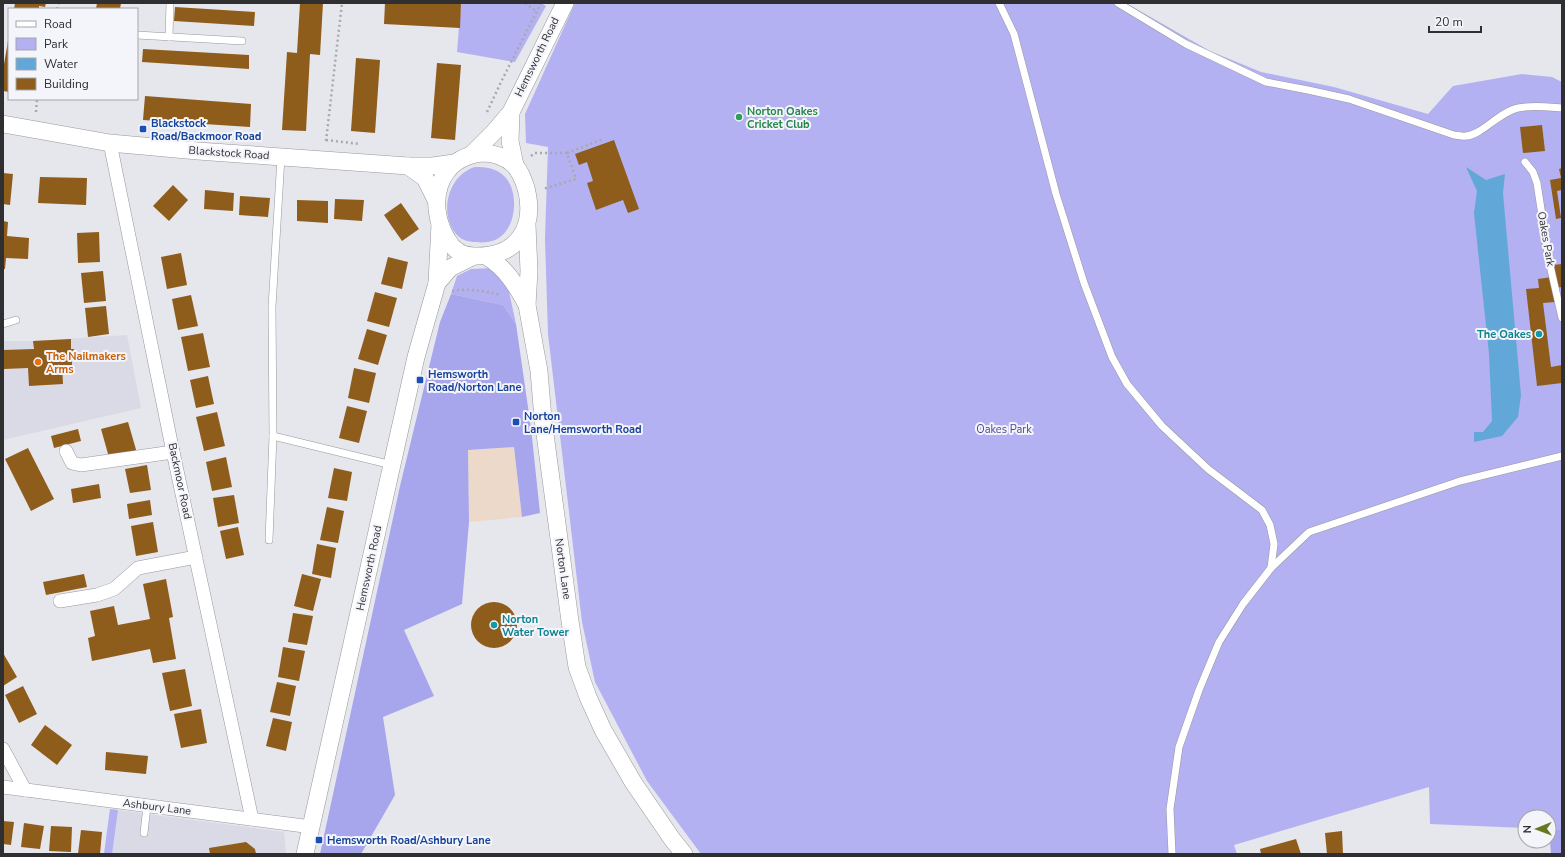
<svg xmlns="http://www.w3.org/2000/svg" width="1565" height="857" font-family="'Nunito Sans',sans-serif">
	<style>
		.built { fill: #dadae7 }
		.industrial { fill: #edd9ca }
		.green { fill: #b3b1f1 }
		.forest { fill: #a7a5eb }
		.water { fill: #61a8d9 }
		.building { fill: #8e5c1b }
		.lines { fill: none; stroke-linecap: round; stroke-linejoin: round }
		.service-casing { stroke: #97979d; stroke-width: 8 }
		.minor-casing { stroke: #97979d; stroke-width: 14 }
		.tertiary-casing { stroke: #97979d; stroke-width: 18 }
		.path { stroke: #a8a8ad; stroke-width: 2.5; stroke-dasharray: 2 3; stroke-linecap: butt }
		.service { stroke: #fff; stroke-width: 7 }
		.minor { stroke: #fff; stroke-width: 13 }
		.tertiary { stroke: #fff; stroke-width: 17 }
		.leisure-dot { fill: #2e9e5b; stroke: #f4f4fb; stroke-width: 1.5 }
		.transit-dot { fill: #1a4fb4; stroke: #f4f4fb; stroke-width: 1.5 }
		.culture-dot { fill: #0f9aa8; stroke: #f4f4fb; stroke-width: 1.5 }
		.food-dot { fill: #e8710a; stroke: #f4f4fb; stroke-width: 1.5 }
		.labels { text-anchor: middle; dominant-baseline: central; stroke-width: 4; stroke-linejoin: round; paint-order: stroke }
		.street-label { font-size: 11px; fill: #2f2f32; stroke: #f4f4fb }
		.leisure-label { font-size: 11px; font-weight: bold; fill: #27864d; stroke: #f4f4fb; text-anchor: start }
		.transit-label { font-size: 11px; font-weight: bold; fill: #164399; stroke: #f4f4fb; text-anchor: start }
		.culture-label { font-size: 11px; font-weight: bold; fill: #0d838f; stroke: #f4f4fb; text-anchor: end }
		.food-label { font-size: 11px; font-weight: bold; fill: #c56008; stroke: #f4f4fb; text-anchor: start }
		.park-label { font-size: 11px; fill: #4f4497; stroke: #f4f4fb }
	</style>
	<rect width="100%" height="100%" fill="#e6e6ed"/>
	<g class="built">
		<path d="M 127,335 L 141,408 L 3,440 L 3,341 L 33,341 Z"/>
		<path d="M 110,809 L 284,832 L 286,851 L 286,854 L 104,854 Z"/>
	</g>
	<path class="industrial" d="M 514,447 L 522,517 L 469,522 L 468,450 Z"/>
	<g class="green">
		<path d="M 461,3 L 541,3 L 546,6 L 515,62 L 457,52 Z"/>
		<path d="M 575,3 L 1126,3 L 1210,51 L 1261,72 L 1334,87 L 1428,114 L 1453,86 L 1522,74 L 1552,77 L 1562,82 L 1562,830 L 1549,830 L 1549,817 L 1525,817 L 1525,828 L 1430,824 L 1429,787 L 1234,845 L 1237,854 L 701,854 L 647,781 L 595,682 L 582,622 L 548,334 L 545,239 L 548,147 L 526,143 L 525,114 Z"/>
		<path d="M 475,167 C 486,167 496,168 504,176 C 520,191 517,231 495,240 C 490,242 482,243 477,242 C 469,242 463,241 457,235 C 438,214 448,175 475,167 Z"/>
		<path d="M 492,268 L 508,287 L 516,324 L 503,305 L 451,294 L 457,276 L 471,269 Z"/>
		<path d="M 110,809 L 118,810 L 112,854 L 104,854 Z"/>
	</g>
	<g class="forest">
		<path d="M 451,294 L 503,305 L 516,324 L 531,428 L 540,513 L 522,517 L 514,447 L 468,450 L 469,522 L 462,604 L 404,630 L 434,696 L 383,717 L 395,795 L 361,854 L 320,854 L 400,486 L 440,322 Z"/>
		<path d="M 1549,830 L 1562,830 L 1562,854 L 1551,854 Z"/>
	</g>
	<path class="water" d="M 1466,167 L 1486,180 L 1505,174 L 1503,193 L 1521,395 L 1518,417 L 1502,436 L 1474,442 L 1474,432 L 1483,432 L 1492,421 L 1489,354 L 1474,213 L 1477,191 Z"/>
	<g class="building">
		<path d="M 15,3 L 46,3 L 45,7 L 39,6 L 39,9 L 14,9 Z"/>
		<path d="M 97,3 L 121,3 L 120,9 L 96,9 Z"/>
		<path d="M 300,3 L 323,3 L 320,55 L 310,54 L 306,131 L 282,130 L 287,52 L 297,53 Z"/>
		<path d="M 385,3 L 461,3 L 460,28 L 384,24 Z"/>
		<path d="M 175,7 L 255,12 L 254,26 L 174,21 Z"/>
		<path d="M 8,41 L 9,41 L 9,92 L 3,91 L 3,70 Z"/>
		<path d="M 143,49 L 249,55 L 249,69 L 142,62 Z"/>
		<path d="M 356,58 L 380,60 L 375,133 L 351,131 Z"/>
		<path d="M 437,63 L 461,65 L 455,140 L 431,138 Z"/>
		<path d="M 145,96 L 251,104 L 250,127 L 143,120 Z"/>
		<path d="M 1542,125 L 1545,151 L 1523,153 L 1520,127 Z"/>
		<path d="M 614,140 L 639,209 L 628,213 L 623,200 L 596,210 L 587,183 L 593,181 L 587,162 L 579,165 L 575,154 Z"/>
		<path d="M 1562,168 L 1562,190 L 1557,191 L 1561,218 L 1556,219 L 1550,180 L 1561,178 L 1559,169 Z"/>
		<path d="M 3,173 L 13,174 L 10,205 L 3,204 Z"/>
		<path d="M 40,177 L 87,178 L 86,205 L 38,203 Z"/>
		<path d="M 173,185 L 188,200 L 169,221 L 153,206 Z"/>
		<path d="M 205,190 L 234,193 L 233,211 L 204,209 Z"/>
		<path d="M 240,196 L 270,198 L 268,217 L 239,215 Z"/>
		<path d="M 335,199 L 364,200 L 362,221 L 334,219 Z"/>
		<path d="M 297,200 L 328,201 L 328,223 L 297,221 Z"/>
		<path d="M 401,203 L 419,229 L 402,241 L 384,215 Z"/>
		<path d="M 3,221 L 8,222 L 7,236 L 29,238 L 28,259 L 6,258 L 5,269 L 3,269 Z"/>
		<path d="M 99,232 L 100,262 L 78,263 L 77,233 Z"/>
		<path d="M 181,253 L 187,285 L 167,289 L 161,257 Z"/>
		<path d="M 388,257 L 408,262 L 402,289 L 381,284 Z"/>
		<path d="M 1562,264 L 1562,287 L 1556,288 L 1553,265 Z"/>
		<path d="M 103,271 L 106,301 L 84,303 L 81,273 Z"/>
		<path d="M 1552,277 L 1555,302 L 1543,303 L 1551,367 L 1562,365 L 1562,383 L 1537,386 L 1526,289 L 1539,288 L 1538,279 Z"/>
		<path d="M 375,292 L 397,298 L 389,327 L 367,321 Z"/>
		<path d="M 191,295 L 198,326 L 178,330 L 172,299 Z"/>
		<path d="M 106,306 L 109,334 L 88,337 L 85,308 Z"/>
		<path d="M 367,329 L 387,335 L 378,365 L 358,359 Z"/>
		<path d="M 203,333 L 210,367 L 188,371 L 181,337 Z"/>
		<path d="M 71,339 L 71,349 L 74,349 L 75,359 L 72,360 L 72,365 L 62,365 L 63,384 L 29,386 L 28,368 L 4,369 L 3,350 L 34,349 L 33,341 Z"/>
		<path d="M 354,368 L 376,373 L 369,403 L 348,398 Z"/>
		<path d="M 208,376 L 214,404 L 196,408 L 190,380 Z"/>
		<path d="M 347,406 L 367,411 L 359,443 L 339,438 Z"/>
		<path d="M 217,412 L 225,446 L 204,451 L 196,417 Z"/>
		<path d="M 128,422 L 137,453 L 110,461 L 101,429 Z"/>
		<path d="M 78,429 L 81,441 L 54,448 L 51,436 Z"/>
		<path d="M 28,448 L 54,499 L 31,511 L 5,459 Z"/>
		<path d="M 226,457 L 232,487 L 212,491 L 206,462 Z"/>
		<path d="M 147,465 L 151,490 L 130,493 L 125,469 Z"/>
		<path d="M 334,468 L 352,472 L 347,501 L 328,498 Z"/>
		<path d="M 99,484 L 101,498 L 73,503 L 71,489 Z"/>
		<path d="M 234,495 L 239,523 L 218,527 L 213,498 Z"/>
		<path d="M 150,500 L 152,515 L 129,519 L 127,504 Z"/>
		<path d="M 327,507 L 344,511 L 338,543 L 320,540 Z"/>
		<path d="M 153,522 L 158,552 L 136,556 L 131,526 Z"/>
		<path d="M 238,527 L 244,555 L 226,559 L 220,531 Z"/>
		<path d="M 317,544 L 336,548 L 331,578 L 312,574 Z"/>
		<path d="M 84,574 L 87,587 L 46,595 L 43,582 Z"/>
		<path d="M 302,574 L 321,579 L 313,611 L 294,606 Z"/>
		<path d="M 166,579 L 173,617 L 169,618 L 176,659 L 153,663 L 150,649 L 92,661 L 88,638 L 95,636 L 90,611 L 114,606 L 118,625 L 150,619 L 143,584 Z"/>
		<circle cx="494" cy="625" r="23"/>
		<path d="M 293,613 L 313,616 L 307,645 L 288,642 Z"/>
		<path d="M 283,647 L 305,651 L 299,681 L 278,677 Z"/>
		<path d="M 3,653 L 17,677 L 3,686 Z"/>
		<path d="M 185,669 L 192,706 L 170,711 L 162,673 Z"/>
		<path d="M 277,682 L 296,686 L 290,716 L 270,712 Z"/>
		<path d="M 23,686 L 37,714 L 19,723 L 5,695 Z"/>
		<path d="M 201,709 L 207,743 L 181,748 L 174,714 Z"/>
		<path d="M 273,718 L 292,722 L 286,751 L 266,746 Z"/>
		<path d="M 45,725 L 72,745 L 57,765 L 31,745 Z"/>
		<path d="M 106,752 L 148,756 L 146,774 L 105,770 Z"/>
		<path d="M 3,821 L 14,822 L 11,845 L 3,844 Z"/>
		<path d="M 24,823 L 44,826 L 40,849 L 21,847 Z"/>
		<path d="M 51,826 L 72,827 L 71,852 L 49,851 Z"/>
		<path d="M 81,830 L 102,832 L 100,854 L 78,854 Z"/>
		<path d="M 1342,831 L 1343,854 L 1327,854 L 1325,833 Z"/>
		<path d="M 1296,839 L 1301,854 L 1261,854 L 1260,849 Z"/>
		<path d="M 246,842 L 255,849 L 256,854 L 210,854 L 209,848 Z"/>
	</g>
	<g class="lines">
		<g class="service-casing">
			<g id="service">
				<path d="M 999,3 L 1014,34 L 1056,194 L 1084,283 L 1112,357 L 1127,384 L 1162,426 L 1208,469 L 1262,510 L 1270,525 L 1274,544 L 1271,568"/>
				<path d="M 1118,3 L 1186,44 L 1266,82 L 1308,90 L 1349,99 L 1454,135 C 1457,135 1462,137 1466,136 C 1482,135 1499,112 1518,108 C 1532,105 1548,107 1562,108"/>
				<path d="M 137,35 L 242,41"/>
				<path d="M 169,37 L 170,3"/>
				<path d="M 1525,162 L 1533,172 L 1537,183 L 1549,261 L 1562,318"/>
				<path d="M 3,324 L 16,320"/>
				<path d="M 273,436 L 392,465"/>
				<path d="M 269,540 L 273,436 L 272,307 L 281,157"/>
				<path d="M 144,833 L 147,806"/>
				<path d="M 1172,854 L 1170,809 L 1179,747 L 1199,690 L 1219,642 L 1243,604 L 1271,568 L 1309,532 L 1460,481 L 1562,456"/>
			</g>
		</g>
		<g class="minor-casing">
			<g id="minor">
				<path d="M 110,143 L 173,452 L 252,819"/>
				<path d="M 66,451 L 72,463 L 81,465 L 173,452"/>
				<path d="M 60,601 L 97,595 L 114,589 L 138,568 L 196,557"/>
				<path d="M 3,749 L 25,790"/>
				<path d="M 3,787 L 312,827"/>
			</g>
		</g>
		<g class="tertiary-casing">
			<g id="tertiary">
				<path d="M 511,112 L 510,141 L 515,165"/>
				<path d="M 3,124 L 110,143 L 198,151 L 408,166 L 433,166 L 454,163"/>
				<path d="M 482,153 C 493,153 505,157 513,164 C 520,170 523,179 526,188 C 536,227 518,256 477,256 C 464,257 453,250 447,239 C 426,204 437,158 482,153 Z"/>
				<path d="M 472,154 L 494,132 L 511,112 L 565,3"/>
				<path d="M 408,166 L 425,178 L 436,200"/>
				<path d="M 527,225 L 529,271 L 527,305 L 539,371 L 543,419 L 570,621 L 577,667 L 588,697 L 603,730 L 633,782 L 672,839 L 684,854"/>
				<path d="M 486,256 C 506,268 516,285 527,305"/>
				<path d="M 437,283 L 450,268 L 472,257"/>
				<path d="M 305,854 L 416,357 L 437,283 L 440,224"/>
			</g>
		</g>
		<g class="path">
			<path d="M 525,3 L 537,12"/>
			<path d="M 57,9 L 59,3"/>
			<path d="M 36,112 L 37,99"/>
			<path d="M 487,112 L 502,80 L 541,3"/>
			<path d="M 326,140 L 360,144"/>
			<path d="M 326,141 L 342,3"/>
			<path d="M 567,153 L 603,139"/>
			<path d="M 531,156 L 535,153 L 567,153 L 576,179 L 543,189"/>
			<path d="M 452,291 C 469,288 484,291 501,295"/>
		</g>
		<use href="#service" class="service"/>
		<use href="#minor" class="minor"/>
		<use href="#tertiary" class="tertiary"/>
	</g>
	<circle class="leisure-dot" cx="739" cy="117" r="4"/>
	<g class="transit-dot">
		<rect x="139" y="125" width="8" height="8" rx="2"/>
		<rect x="416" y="376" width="8" height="8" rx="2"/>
		<rect x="512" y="418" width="8" height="8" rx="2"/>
		<rect x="315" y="836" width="8" height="8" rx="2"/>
	</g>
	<g class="culture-dot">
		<circle cx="1539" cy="334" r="4"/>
		<circle cx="494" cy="625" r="4"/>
	</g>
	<circle class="food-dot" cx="38" cy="362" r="4"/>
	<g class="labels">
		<g class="street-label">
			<text transform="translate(537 57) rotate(-64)">Hemsworth Road</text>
			<text transform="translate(229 153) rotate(4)">Blackstock Road</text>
			<text transform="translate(1546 239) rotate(80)">Oakes Park</text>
			<text transform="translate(180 481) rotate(78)">Backmoor Road</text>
			<text transform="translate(369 568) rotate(-78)">Hemsworth Road</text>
			<text transform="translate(563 569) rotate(82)">Norton Lane</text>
			<text transform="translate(157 807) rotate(7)">Ashbury Lane</text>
		</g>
		<g class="leisure-label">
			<text x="747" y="111">Norton Oakes<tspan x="747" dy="13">Cricket Club</tspan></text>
		</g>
		<g class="transit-label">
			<text x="151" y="123">Blackstock<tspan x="151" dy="13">Road/Backmoor Road</tspan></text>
			<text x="428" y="374">Hemsworth<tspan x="428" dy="13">Road/Norton Lane</tspan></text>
			<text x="524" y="416">Norton<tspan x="524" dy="13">Lane/Hemsworth Road</tspan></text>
			<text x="327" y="840">Hemsworth Road/Ashbury Lane</text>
		</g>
		<g class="culture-label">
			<text x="1531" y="334">The Oakes</text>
			<text x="502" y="619" text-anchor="start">Norton<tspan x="502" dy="13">Water Tower</tspan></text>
		</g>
		<g class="food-label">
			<text x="46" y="356">The Nailmakers<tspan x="46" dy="13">Arms</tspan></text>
		</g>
		<g class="park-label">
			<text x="1004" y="429">Oakes Park</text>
		</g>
	</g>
	<rect width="1565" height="857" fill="none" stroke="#2f2f32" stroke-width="8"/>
	<rect x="8" y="8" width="130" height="92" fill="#f4f4fb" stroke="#a5a5ab"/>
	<rect x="16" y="21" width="20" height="6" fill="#ffffff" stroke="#a5a5ab"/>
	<text x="44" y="28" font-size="12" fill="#2f2f32">Road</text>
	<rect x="16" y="38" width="20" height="12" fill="#b3b1f1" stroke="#a5a5ab"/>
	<text x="44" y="48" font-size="12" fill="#2f2f32">Park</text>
	<rect x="16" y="58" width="20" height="12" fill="#61a8d9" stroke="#a5a5ab"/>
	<text x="44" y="68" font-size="12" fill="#2f2f32">Water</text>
	<rect x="16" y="78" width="20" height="12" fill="#8e5c1b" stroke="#a5a5ab"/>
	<text x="44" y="88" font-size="12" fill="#2f2f32">Building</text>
	<g transform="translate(1537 829) rotate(269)"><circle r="19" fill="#f4f4fb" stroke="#a5a5ab"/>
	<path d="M0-3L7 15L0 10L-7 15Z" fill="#677724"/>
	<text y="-6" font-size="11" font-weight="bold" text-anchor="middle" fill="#2f2f32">N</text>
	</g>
	<path d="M1429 26v6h52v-6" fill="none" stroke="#2f2f32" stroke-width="2"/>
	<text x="1435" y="26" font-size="12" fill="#2f2f32" stroke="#f4f4fb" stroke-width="3" paint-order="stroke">20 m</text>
</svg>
